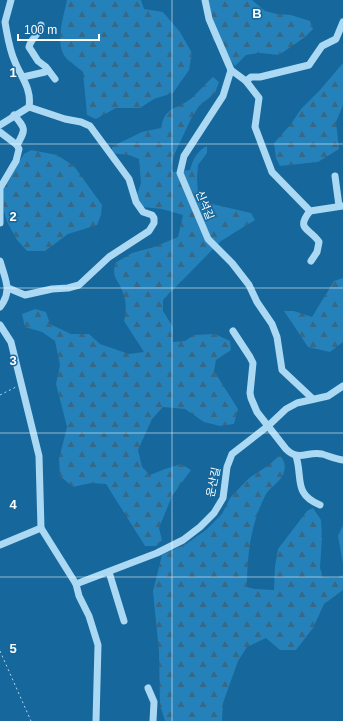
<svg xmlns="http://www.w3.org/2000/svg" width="343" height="721" font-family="Arial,'Noto Sans KR',sans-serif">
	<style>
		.forest { fill: url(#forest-firs) }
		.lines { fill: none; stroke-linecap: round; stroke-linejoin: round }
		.path { stroke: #abd8f3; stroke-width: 1; stroke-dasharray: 2 3; stroke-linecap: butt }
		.minor { stroke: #abd8f3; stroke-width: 7 }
		.grid { fill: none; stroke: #fff; stroke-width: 1; stroke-opacity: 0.55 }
		.labels { text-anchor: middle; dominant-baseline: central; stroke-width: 3; stroke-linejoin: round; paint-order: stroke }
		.street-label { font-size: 11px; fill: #fff; stroke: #15679c }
		.grid-label { font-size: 13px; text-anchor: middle; font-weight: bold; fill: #fff; stroke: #15679c; stroke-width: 3; stroke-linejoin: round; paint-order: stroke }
	</style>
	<defs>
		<pattern id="forest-firs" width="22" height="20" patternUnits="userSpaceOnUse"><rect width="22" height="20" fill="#2481b9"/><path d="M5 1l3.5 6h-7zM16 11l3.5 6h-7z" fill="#366988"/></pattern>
	</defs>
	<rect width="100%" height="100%" fill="#15679c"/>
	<g class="forest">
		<path d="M 67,0 L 141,0 L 144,9 L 163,12 L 180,32 L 192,53 L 189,70 L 173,93 L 154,99 L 140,108 L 116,108 L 96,119 L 87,115 L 83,72 C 78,67 70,63 66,58 C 54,44 64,15 67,0 Z"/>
		<path d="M 206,0 L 252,0 L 265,11 L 277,14 L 291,15 L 310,21 L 313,29 L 305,37 L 279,55 L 260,53 L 246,55 L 235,66 L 213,40 L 207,21 Z"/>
		<path d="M 343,63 L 343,105 L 336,122 L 339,149 L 318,162 L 280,166 L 276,158 L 274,143 L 291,124 L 301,109 L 320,90 Z"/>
		<path d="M 213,77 L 219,82 L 215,93 L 199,106 L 191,119 L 174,155 L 171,168 L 173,172 L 190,170 C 193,159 197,151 207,146 L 207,153 L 198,165 L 197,178 L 198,192 L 208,203 L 251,213 L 255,220 L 221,241 L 163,300 L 163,311 L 173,327 L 173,342 L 185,341 L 194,335 L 215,334 L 230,341 L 231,350 L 216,360 L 214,371 L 238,409 L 234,424 L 220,426 L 204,422 L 185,409 L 163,407 L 152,419 L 138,450 L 142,467 L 150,475 L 165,469 L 181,464 L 191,470 L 172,496 L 159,528 L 162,540 L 157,546 L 145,546 L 106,484 L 91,483 L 73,487 L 60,476 L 59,459 L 67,427 L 56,384 L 60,365 L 55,341 L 42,332 L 25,327 L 22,314 L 35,309 L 46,312 L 50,324 L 71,334 L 89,334 L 100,344 L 129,354 L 144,352 L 124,321 C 126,312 127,303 123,293 C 118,278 112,281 115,263 L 132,253 L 154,247 L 178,237 L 183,215 L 162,209 L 142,207 L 136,197 L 141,183 L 139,159 L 129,155 L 110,153 L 113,146 L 142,132 L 161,128 C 165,105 178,110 193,97 C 200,90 206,83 213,77 Z"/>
		<path d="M 31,150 L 57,155 L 74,166 L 102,205 L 101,215 L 97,225 L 68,234 L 45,251 L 27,251 L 17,240 L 7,222 L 4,211 L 3,187 L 24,154 Z"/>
		<path d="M 343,278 L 343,342 L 330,352 L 308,347 L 284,311 L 294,311 L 312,317 L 334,281 Z"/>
		<path d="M 280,455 C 284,461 286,465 284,472 C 282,481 271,486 266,494 C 251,522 247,555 247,587 L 255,589 L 274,590 L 275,566 L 278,549 L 307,511 L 313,508 L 321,520 L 322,538 L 320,568 L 323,577 L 337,578 L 343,575 L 343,590 L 324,604 L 313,628 L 296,650 L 280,650 L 266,638 L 247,647 L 238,661 L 223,703 L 222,721 L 165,721 L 160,705 L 159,652 L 153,591 L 162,555 L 186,544 L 206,530 L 222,514 L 230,498 L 249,478 L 269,465 Z"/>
		<path d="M 343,525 L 343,564 L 338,536 Z"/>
	</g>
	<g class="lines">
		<g class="path">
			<path d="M 0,395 L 16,387"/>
			<path d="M 0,651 L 31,721"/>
		</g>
		<g class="minor">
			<path d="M 205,0 L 209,19 L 231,70 L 223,96 L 184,156 L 180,173 L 208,239 L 232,263 L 249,285 L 257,302 L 272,324 L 277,337 L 282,370 L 313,399"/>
			<path d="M 41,25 C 40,34 31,38 29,47 L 38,61 L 46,67 L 55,79"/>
			<path d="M 231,70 L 246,81 L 259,98 L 255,127 L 272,172 L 310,211 L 343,206"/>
			<path d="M 23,77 L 45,72 L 48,70"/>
			<path d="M 246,81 L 251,77 L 260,77 L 309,65 L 322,46 L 336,39 L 343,22"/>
			<path d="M 14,115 C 26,129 26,129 17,145"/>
			<path d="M 0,125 L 29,107 C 32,89 21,77 15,62 C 10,51 8,39 6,28 L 5,22 L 11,0"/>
			<path d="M 0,132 L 17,145 L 19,149 L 16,161 L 0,188 L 0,223"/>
			<path d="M 335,176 L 339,206"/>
			<path d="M 310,211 C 295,230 310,228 319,242 L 317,252 L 311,261"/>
			<path d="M 0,261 C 5,279 13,291 0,307"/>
			<path d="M 8,288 L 25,295 L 52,289 L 68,288 L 79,285 L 109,257 L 149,231 L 154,223 L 154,218 L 152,215 L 143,212 L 136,202 L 129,179 L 90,126 L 81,122 L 65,119 L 29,107"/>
			<path d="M 0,325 L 11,342 L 39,456 L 41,528"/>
			<path d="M 233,331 L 250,357 L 253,363 L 250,393 L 251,398 L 257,412 L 286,449 C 299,462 307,451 322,454 C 329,456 335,459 343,460"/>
			<path d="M 296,456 C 303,478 293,494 320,505"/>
			<path d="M 0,545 L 41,528 L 76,584 L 79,596 L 89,616 L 98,645 L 96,721"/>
			<path d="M 109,572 L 124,621"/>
			<path d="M 76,584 L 157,553 L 183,540 L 200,527 L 214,513 L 223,498 L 227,467 L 232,454 L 268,426 L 286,409 L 297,403 L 328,396 L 343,386"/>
			<path d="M 148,688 L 154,702 L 153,721"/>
		</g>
	</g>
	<path class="grid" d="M 172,0 L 172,721M 0,144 L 343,144M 0,288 L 343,288M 0,433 L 343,433M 0,577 L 343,577"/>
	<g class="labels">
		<g class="street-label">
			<text transform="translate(205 205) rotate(68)">신석길</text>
			<text transform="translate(213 482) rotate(-78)">운산길</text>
		</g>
	</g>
	<g class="grid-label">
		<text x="257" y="18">B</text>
		<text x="13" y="77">1</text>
		<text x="13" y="221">2</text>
		<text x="13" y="365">3</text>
		<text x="13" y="509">4</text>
		<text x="13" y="653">5</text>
	</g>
	<path d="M18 34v6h81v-6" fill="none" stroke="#ffffff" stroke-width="2"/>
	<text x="24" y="34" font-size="12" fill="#ffffff" stroke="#15679c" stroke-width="3" paint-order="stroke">100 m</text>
</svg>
